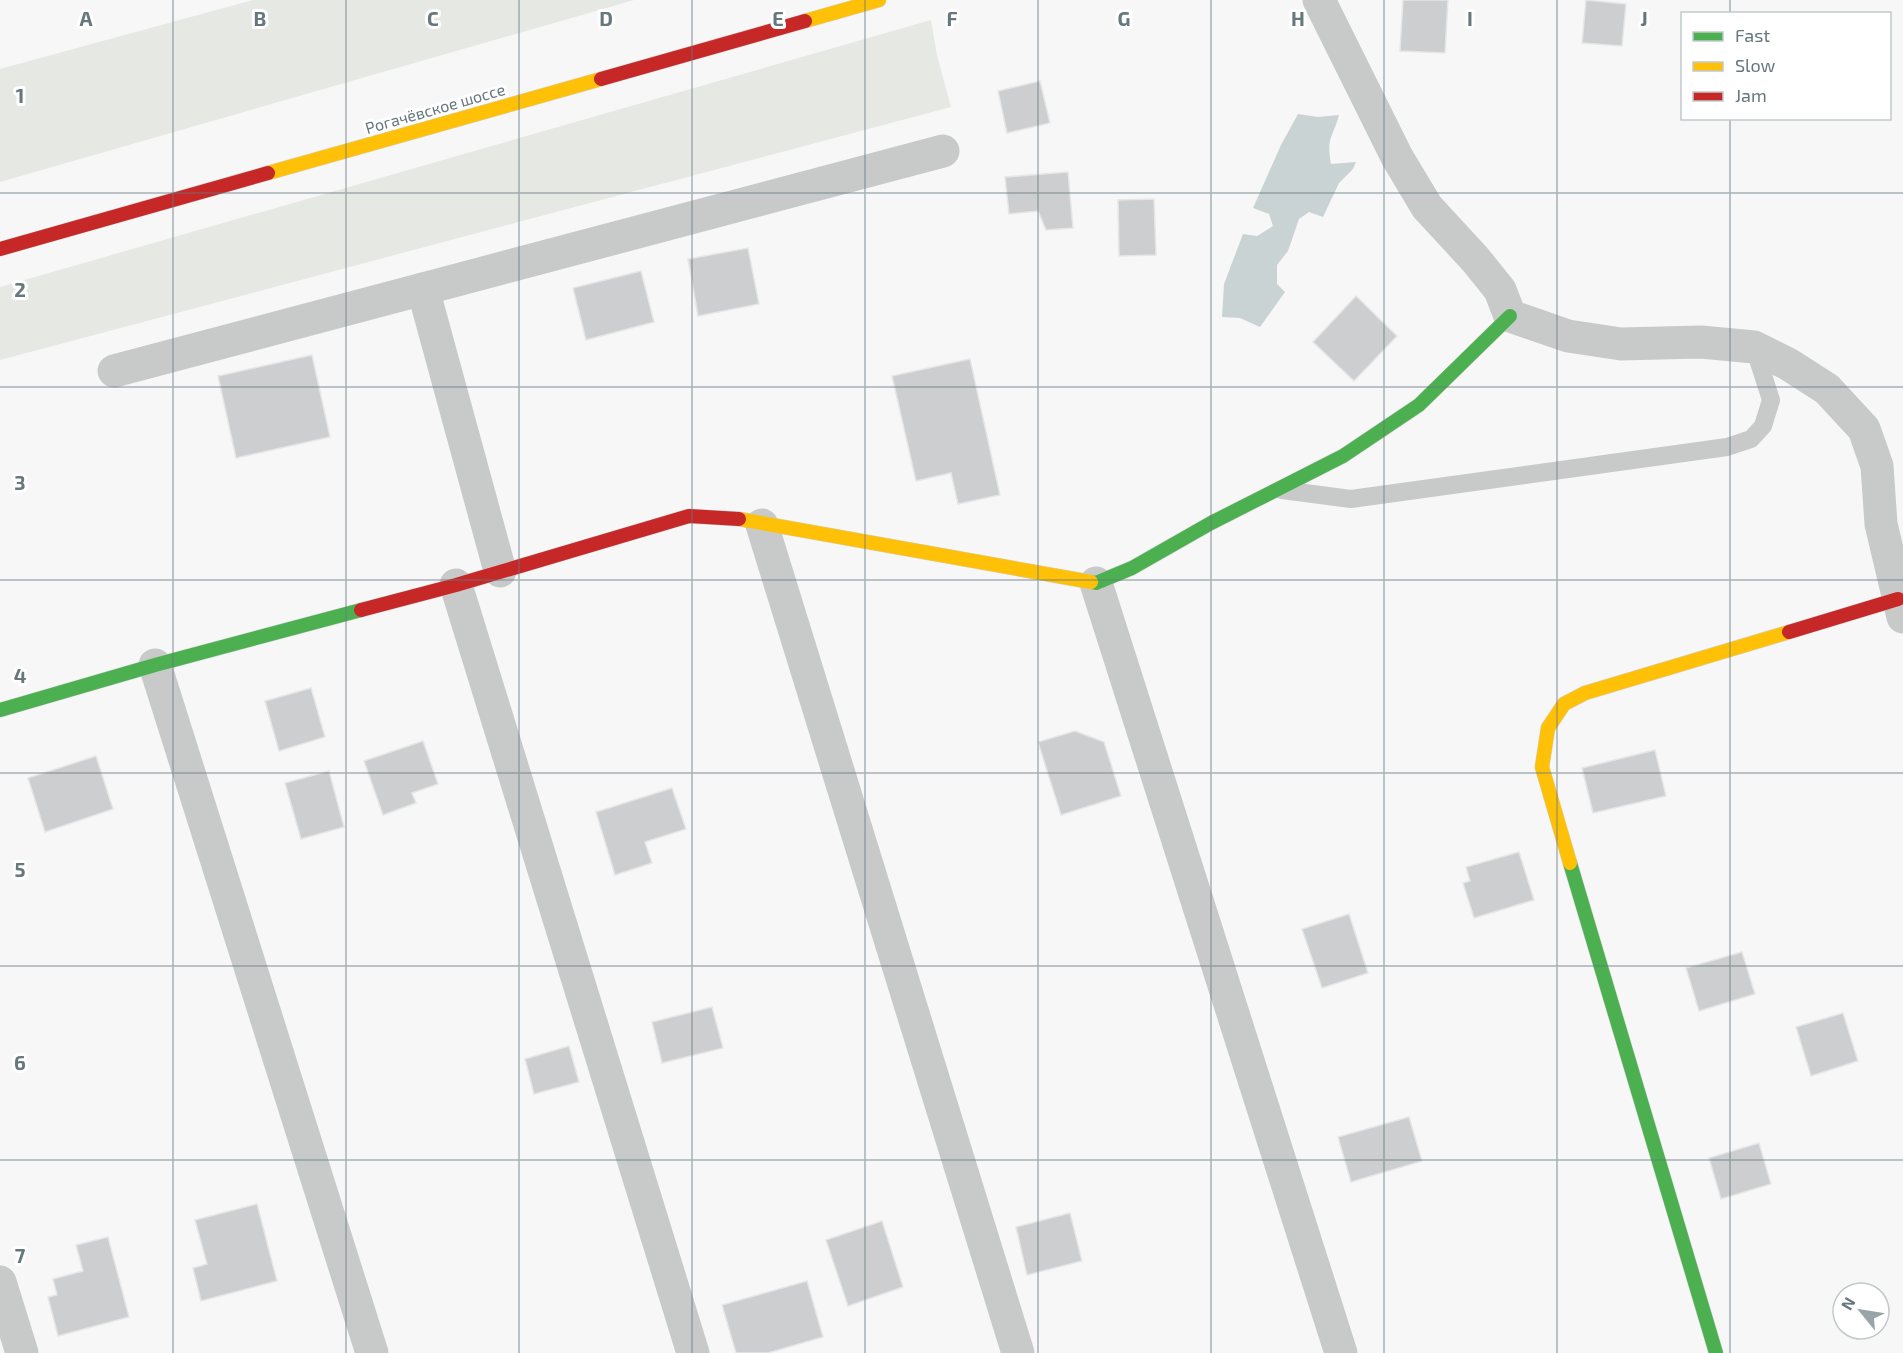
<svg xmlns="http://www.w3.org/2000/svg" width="1903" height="1353" font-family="'Exo 2',sans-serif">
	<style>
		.green { fill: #e6e8e4 }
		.water { fill: #c9d3d3 }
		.building { fill: #cccecf; stroke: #e6e6e6; stroke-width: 1.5 }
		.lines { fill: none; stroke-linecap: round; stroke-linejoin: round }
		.fast-casing { stroke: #d2d3d4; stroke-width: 15 }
		.slow-casing { stroke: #d2d3d4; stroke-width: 15 }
		.jam-casing { stroke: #d2d3d4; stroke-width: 15 }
		.lane { stroke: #c8caca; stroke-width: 18 }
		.street { stroke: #c8caca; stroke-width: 33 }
		.fast { stroke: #4caf50; stroke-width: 14 }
		.slow { stroke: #ffc107; stroke-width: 14 }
		.jam { stroke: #c62828; stroke-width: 14 }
		.grid { fill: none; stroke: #66787d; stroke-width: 1.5; stroke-opacity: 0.55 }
		.labels { text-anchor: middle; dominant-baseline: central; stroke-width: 6; stroke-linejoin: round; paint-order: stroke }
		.street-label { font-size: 16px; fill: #66787d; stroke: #fff }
		.grid-label { font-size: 20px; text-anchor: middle; font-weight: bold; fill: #66787d; stroke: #fff; stroke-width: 6; stroke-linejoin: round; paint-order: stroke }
	</style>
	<rect width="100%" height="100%" fill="#f7f7f7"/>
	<g class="green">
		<path d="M 253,0 L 634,0 L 0,182 L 0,69 Z"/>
		<path d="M 931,20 L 937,55 L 951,107 L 0,360 L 0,287 Z"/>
	</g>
	<path class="water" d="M 1298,114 L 1318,117 L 1339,115 C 1333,138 1326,137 1331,164 L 1356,162 L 1353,169 L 1339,183 L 1323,217 L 1309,212 L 1299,219 L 1288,251 L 1277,265 L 1277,284 L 1285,292 L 1260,327 L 1240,318 L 1222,317 L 1224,284 L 1243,234 L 1257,236 L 1273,226 L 1269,214 L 1253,208 L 1281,145 Z"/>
	<g class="building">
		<path d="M 1403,0 L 1448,0 L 1445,53 L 1400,51 Z"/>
		<path d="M 1586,0 L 1626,4 L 1622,46 L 1582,43 Z"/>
		<path d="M 1040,81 L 1050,123 L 1007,133 L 998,91 Z"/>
		<path d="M 1068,172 L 1073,228 L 1046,230 L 1038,211 L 1009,214 L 1005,177 Z"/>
		<path d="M 1154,199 L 1156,255 L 1119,256 L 1118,200 Z"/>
		<path d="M 748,248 L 759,304 L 698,316 L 688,259 Z"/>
		<path d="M 641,271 L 654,322 L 586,340 L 573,288 Z"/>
		<path d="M 1356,296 L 1397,336 L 1354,381 L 1313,342 Z"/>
		<path d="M 312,355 L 330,437 L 236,458 L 218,376 Z"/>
		<path d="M 970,359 L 1000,495 L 958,504 L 951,473 L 916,481 L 892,376 Z"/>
		<path d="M 311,688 L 325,737 L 279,751 L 265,701 Z"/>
		<path d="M 1075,731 L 1104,742 L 1121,796 L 1061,815 L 1038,742 Z"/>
		<path d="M 423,741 L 438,784 L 412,793 L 416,803 L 383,815 L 364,761 Z"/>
		<path d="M 1655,750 L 1666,796 L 1593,813 L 1582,768 Z"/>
		<path d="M 96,756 L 113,809 L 45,832 L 28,778 Z"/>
		<path d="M 329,771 L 344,827 L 301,839 L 285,783 Z"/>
		<path d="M 672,788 L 686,829 L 645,842 L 652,863 L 615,875 L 596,812 Z"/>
		<path d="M 1519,852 L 1534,900 L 1474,918 L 1463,883 L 1470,881 L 1466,867 Z"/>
		<path d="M 1349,914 L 1368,973 L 1322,988 L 1302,929 Z"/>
		<path d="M 1742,952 L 1755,994 L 1699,1011 L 1686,968 Z"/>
		<path d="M 712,1007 L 723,1048 L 662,1063 L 652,1022 Z"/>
		<path d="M 1843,1013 L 1858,1061 L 1811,1076 L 1796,1027 Z"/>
		<path d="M 569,1046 L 579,1082 L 534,1094 L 525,1059 Z"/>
		<path d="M 1409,1117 L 1422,1161 L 1351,1182 L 1338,1137 Z"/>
		<path d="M 1759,1143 L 1771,1184 L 1721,1199 L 1709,1158 Z"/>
		<path d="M 257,1204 L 277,1281 L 201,1301 L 193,1268 L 207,1264 L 195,1220 Z"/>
		<path d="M 1070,1213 L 1082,1261 L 1027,1275 L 1016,1227 Z"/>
		<path d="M 882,1221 L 903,1287 L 848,1306 L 826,1240 Z"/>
		<path d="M 108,1237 L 129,1317 L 58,1336 L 48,1297 L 57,1295 L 53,1279 L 83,1271 L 76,1245 Z"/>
		<path d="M 807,1281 L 823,1337 L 768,1353 L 736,1353 L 722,1305 Z"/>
	</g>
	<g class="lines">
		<g class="fast-casing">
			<g id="fast">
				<path d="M 1091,582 L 1096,583 L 1132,568 L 1211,523 L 1343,456 L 1419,405 L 1510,316"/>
				<path d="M 0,710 L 155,665 L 361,610"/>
				<path d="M 1570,863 L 1716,1353"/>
			</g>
		</g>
		<g class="slow-casing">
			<g id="slow">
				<path d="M 805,21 L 879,0"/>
				<path d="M 268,173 L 601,79"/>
				<path d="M 739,519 L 1091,582"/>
				<path d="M 1570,863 L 1542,767 L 1548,728 L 1564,704 L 1585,693 L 1789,632"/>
			</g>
		</g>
		<g class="jam-casing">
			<g id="jam">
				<path d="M 601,79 L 805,21"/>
				<path d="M 0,249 L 268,173"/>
				<path d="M 361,610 L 456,585 L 689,516 L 739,519"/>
				<path d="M 1789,632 L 1898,599"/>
			</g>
		</g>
		<path class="lane" d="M 1282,490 L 1351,499 L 1727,447 L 1751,439 L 1763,426 L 1771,400 L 1754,347"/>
		<g class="street">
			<path d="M 1319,0 L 1397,157 L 1427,207 L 1475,259 L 1500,290 L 1510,316 L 1568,336 L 1621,344 L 1701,342 L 1754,347 L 1788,364 L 1827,389 L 1864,429 L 1877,466 L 1881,524 L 1903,617"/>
			<path d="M 423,289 L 500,571"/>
			<path d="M 114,371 L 943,151"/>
			<path d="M 762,525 L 1018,1353"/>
			<path d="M 1096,583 L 1341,1353"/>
			<path d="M 456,585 L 693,1353"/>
			<path d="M 155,665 L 372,1353"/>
			<path d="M 0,1282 L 22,1353"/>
		</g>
		<use href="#fast" class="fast"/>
		<use href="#slow" class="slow"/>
		<use href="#jam" class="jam"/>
	</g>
	<path class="grid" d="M 173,0 L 173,1353M 346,0 L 346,1353M 519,0 L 519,1353M 692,0 L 692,1353M 865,0 L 865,1353M 1038,0 L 1038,1353M 1211,0 L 1211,1353M 1384,0 L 1384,1353M 1557,0 L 1557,1353M 1730,0 L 1730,14M 1730,118 L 1730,1353M 0,193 L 1903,193M 0,387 L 1903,387M 0,580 L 1903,580M 0,773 L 1903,773M 0,966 L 1903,966M 0,1160 L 1903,1160"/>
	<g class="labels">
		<g class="street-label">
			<text transform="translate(435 108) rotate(-16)">Рогачёвское шоссе</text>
		</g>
	</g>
	<g class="grid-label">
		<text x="86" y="26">A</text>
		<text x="260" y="26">B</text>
		<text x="433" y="26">C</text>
		<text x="606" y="26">D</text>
		<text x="778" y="26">E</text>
		<text x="952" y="26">F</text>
		<text x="1124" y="26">G</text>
		<text x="1298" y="26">H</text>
		<text x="1470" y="26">I</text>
		<text x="1644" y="26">J</text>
		<text x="20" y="103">1</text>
		<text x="20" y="297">2</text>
		<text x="20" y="490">3</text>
		<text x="20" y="683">4</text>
		<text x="20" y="877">5</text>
		<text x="20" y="1070">6</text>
		<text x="20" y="1263">7</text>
	</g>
	<rect x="1681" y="12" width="210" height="108" fill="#ffffff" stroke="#c2c9cb" stroke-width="1.5"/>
	<rect x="1693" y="32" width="30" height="9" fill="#4caf50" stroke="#c2c9cb" stroke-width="1.5"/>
	<text x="1735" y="42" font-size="18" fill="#66787d">Fast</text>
	<rect x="1693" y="62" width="30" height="9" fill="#ffc107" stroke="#c2c9cb" stroke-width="1.5"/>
	<text x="1735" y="72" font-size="18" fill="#66787d">Slow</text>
	<rect x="1693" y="92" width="30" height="9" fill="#c62828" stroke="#c2c9cb" stroke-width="1.5"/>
	<text x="1735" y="102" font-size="18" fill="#66787d">Jam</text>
	<g transform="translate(1861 1311) rotate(300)"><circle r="28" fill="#ffffff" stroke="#c2c9cb" stroke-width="1.5"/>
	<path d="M0-4.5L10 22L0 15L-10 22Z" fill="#99a4a8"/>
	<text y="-9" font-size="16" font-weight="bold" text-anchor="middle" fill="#66787d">N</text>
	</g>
</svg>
